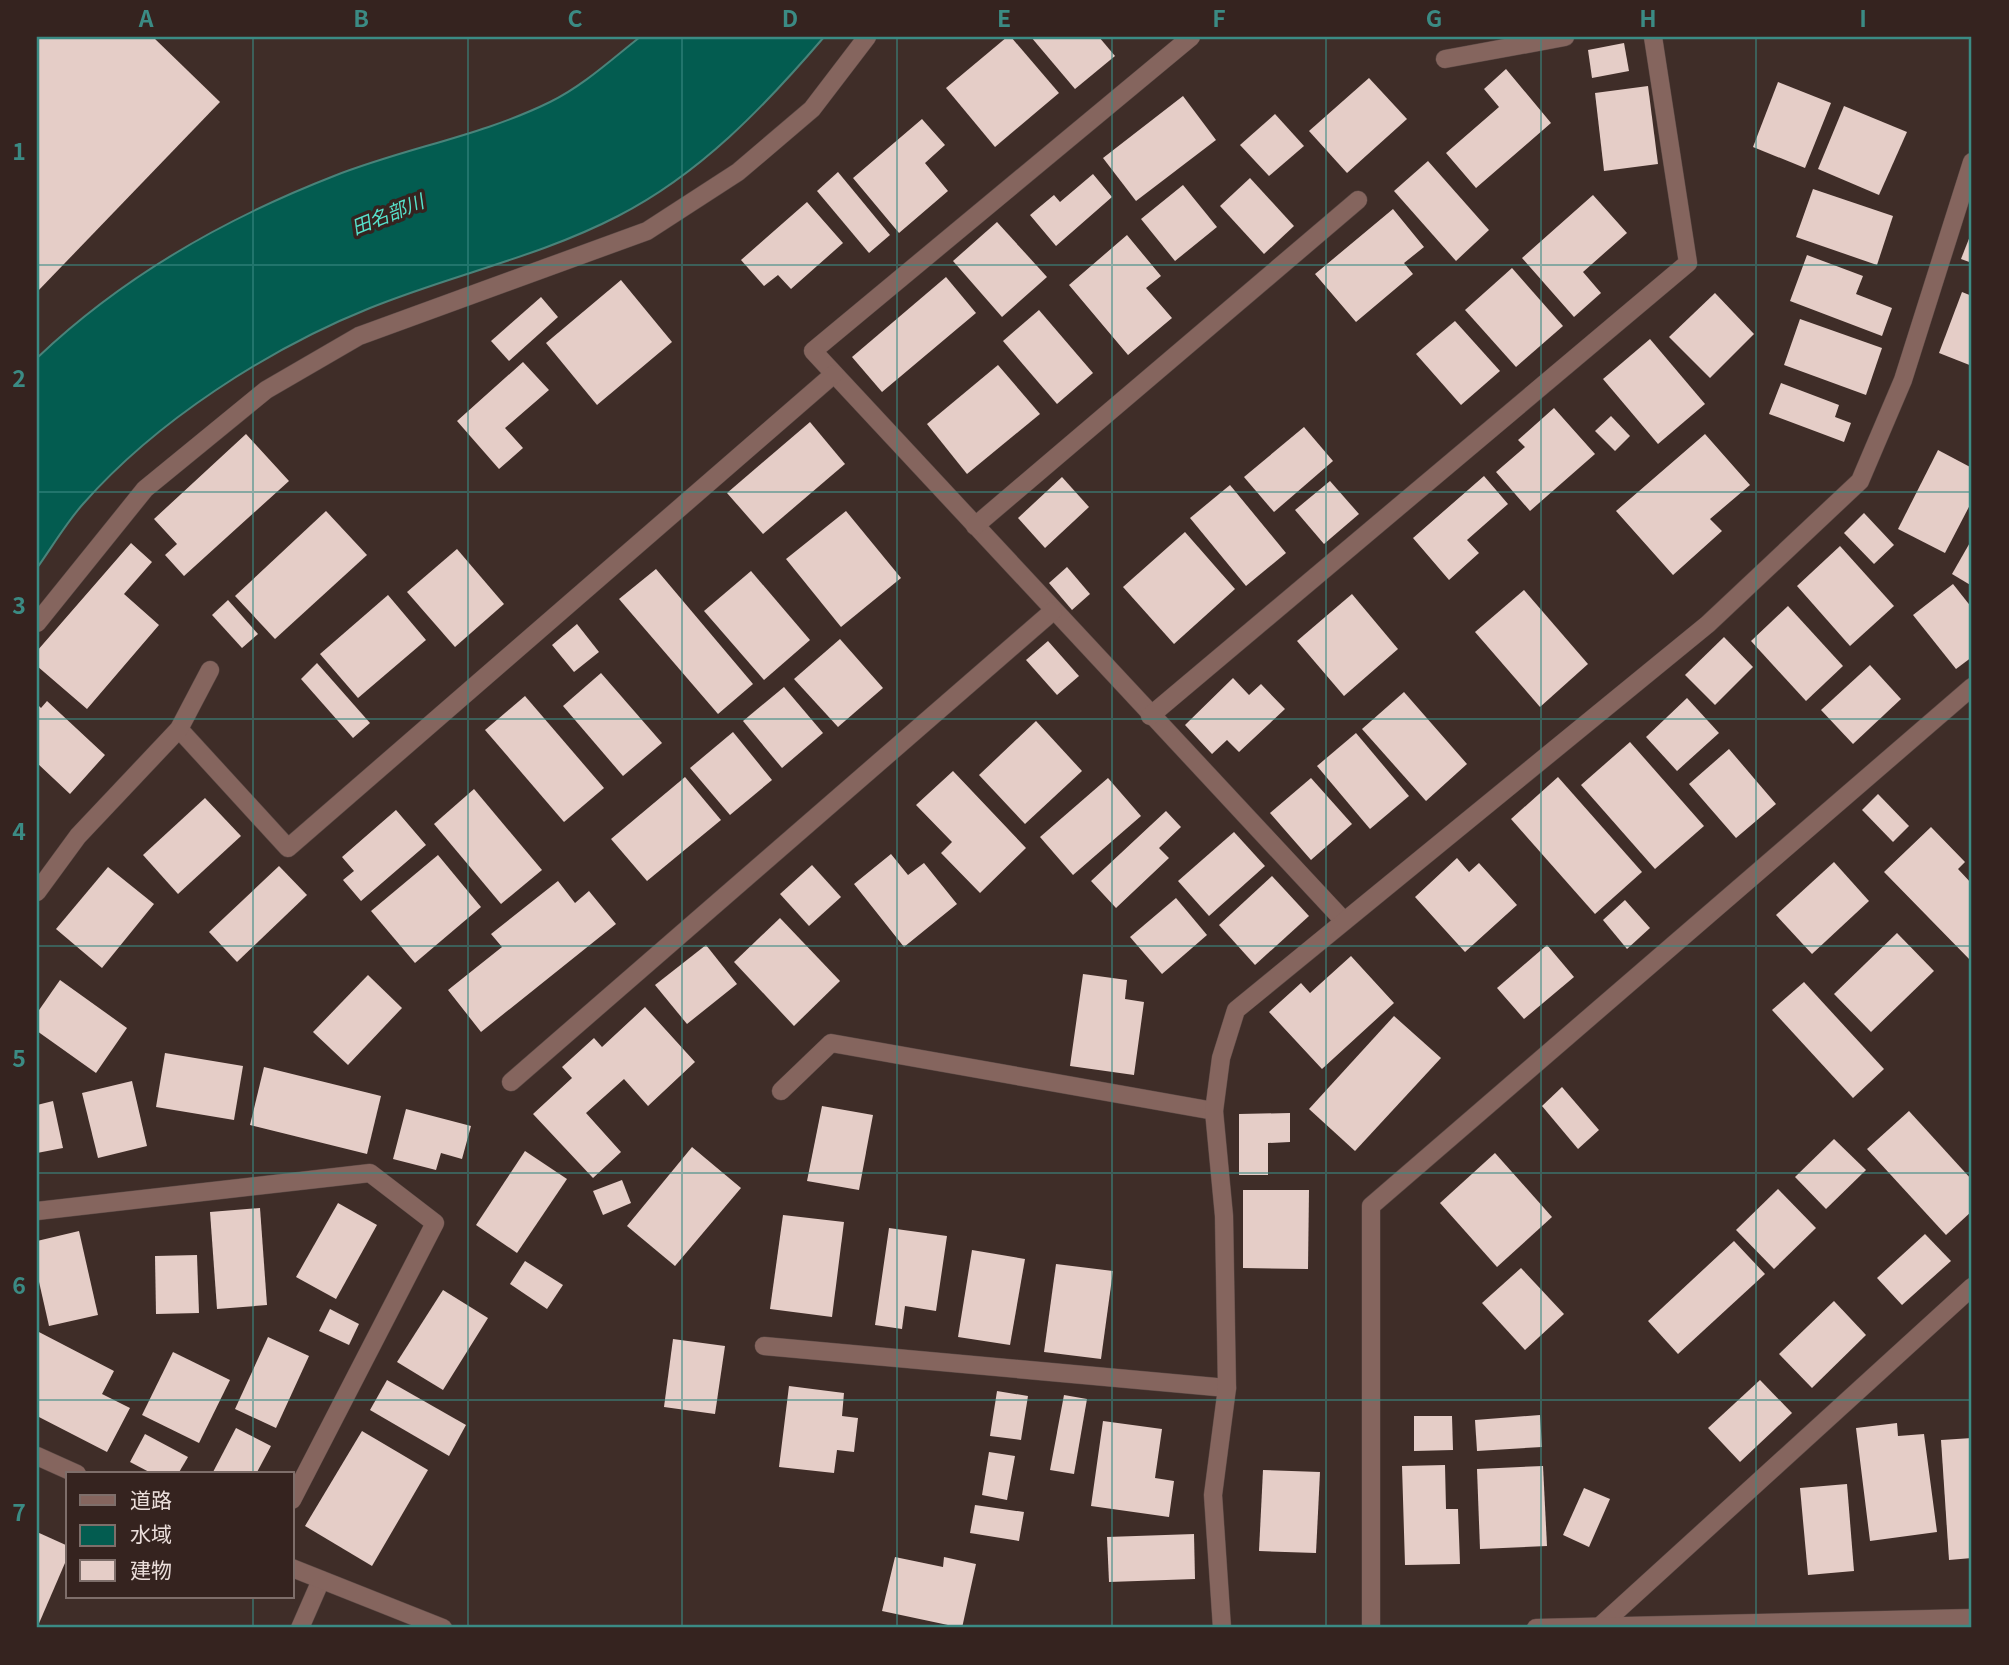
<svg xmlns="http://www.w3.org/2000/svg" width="2009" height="1665" font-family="Georgia,'Noto Sans JP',serif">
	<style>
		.water { fill: #035c50; stroke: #49837a; stroke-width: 2 }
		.building { fill: #e5cdc7 }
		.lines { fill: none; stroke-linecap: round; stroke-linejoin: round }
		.service-casing { stroke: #5b4945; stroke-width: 19 }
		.minor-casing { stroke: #5b4945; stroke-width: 19 }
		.service { stroke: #85655e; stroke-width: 18 }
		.minor { stroke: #85655e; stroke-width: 18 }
		.grid { fill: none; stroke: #3b8b84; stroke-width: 2; stroke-opacity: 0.55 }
		.labels { text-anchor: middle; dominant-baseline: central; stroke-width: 7; stroke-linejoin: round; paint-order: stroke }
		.water-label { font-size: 19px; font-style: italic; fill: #56e2cc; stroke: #35231f }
		.neatline { fill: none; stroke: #3b8b84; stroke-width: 2.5 }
		.grid-label { font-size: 23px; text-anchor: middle; font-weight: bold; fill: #3b8b84 }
	</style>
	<rect width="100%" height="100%" fill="#3f2d28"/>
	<path class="water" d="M 640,37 L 824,37 C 764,107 700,174 618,216 C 539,257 451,275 370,308 C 268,349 156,421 83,504 C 66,523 52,547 37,568 L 37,358 C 121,278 226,218 334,176 C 405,148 481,136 550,102 C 583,86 612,59 640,37 Z"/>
	<g class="building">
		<path d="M 37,37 L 153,37 L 220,102 L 37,292 Z"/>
		<path d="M 1007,37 L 1011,37 L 1059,93 L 995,147 L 946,88 Z"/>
		<path d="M 1031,37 L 1099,37 L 1115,56 L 1075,89 Z"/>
		<path d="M 1624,43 L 1629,71 L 1592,78 L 1588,50 Z"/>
		<path d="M 1506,69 L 1551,123 L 1476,188 L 1446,153 L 1499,107 L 1484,89 Z"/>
		<path d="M 1369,78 L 1407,119 L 1347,173 L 1309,131 Z"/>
		<path d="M 1778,82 L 1831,103 L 1805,168 L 1753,147 Z"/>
		<path d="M 1648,86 L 1658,164 L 1604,171 L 1595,93 Z"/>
		<path d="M 1183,96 L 1216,140 L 1136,201 L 1103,158 Z"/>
		<path d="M 1844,106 L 1907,132 L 1879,195 L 1818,169 Z"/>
		<path d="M 1275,114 L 1304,146 L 1269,176 L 1240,145 Z"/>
		<path d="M 922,119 L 945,145 L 925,163 L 948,191 L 899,233 L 853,178 Z"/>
		<path d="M 1428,161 L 1489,230 L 1456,261 L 1394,191 Z"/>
		<path d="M 838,172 L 890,235 L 869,253 L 817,191 Z"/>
		<path d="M 1093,174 L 1112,197 L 1056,246 L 1030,215 L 1054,195 L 1060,202 Z"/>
		<path d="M 1250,178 L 1294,226 L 1264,254 L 1220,206 Z"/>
		<path d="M 1183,185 L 1217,227 L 1175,261 L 1141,219 Z"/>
		<path d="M 1813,189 L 1893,216 L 1877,265 L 1796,237 Z"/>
		<path d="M 1593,195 L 1627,233 L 1583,272 L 1601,293 L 1574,317 L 1522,258 Z"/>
		<path d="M 807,202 L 843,243 L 791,289 L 778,275 L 764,286 L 741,260 Z"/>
		<path d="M 1393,209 L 1424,247 L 1404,263 L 1413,274 L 1356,322 L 1315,274 Z"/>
		<path d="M 997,222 L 1047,277 L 1002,317 L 953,261 Z"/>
		<path d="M 1972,231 L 1972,263 L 1961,259 Z"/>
		<path d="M 1127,235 L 1161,276 L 1146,288 L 1172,318 L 1128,355 L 1069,285 Z"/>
		<path d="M 1807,255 L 1863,276 L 1856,294 L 1892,308 L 1882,336 L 1790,301 Z"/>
		<path d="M 1512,268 L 1563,326 L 1516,367 L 1465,310 Z"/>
		<path d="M 946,277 L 976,313 L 882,392 L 852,357 Z"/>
		<path d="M 621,280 L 672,342 L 597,405 L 546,343 Z"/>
		<path d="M 1962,292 L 1972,296 L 1972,366 L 1939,353 Z"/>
		<path d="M 1715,293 L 1754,334 L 1710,378 L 1669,337 Z"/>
		<path d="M 541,297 L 558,317 L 509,361 L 491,341 Z"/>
		<path d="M 1039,310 L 1093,373 L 1057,404 L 1003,341 Z"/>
		<path d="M 1800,319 L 1882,348 L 1866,395 L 1784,365 Z"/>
		<path d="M 1455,321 L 1500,371 L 1461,405 L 1416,354 Z"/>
		<path d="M 1650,339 L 1705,404 L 1658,444 L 1603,379 Z"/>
		<path d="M 523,362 L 549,390 L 505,428 L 523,448 L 499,469 L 457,421 Z"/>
		<path d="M 998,365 L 1040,414 L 967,474 L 927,424 Z"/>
		<path d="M 1781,383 L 1839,405 L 1835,417 L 1851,423 L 1844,442 L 1769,414 Z"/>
		<path d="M 1554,408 L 1595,454 L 1530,511 L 1496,472 L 1525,447 L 1518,440 Z"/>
		<path d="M 1611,416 L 1630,436 L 1615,451 L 1595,431 Z"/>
		<path d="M 810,422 L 845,464 L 763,534 L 727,493 Z"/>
		<path d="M 1304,427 L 1333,461 L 1274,512 L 1244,477 Z"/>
		<path d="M 246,434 L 289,481 L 184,576 L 165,555 L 177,544 L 154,519 Z"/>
		<path d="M 1705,434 L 1750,485 L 1710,519 L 1722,531 L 1673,575 L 1616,511 Z"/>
		<path d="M 1938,450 L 1972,468 L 1972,501 L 1945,553 L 1898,529 Z"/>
		<path d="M 1484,476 L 1508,504 L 1467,540 L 1479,553 L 1449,580 L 1413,538 Z"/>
		<path d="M 1062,477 L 1089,507 L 1045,548 L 1018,518 Z"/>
		<path d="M 1330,481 L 1359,514 L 1324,544 L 1295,510 Z"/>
		<path d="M 1230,485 L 1286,553 L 1246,586 L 1190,518 Z"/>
		<path d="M 326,511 L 367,555 L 275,639 L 235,596 Z"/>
		<path d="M 846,511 L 901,578 L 841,627 L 786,559 Z"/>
		<path d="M 1864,513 L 1894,545 L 1874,564 L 1844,533 Z"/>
		<path d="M 1185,532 L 1235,589 L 1174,644 L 1123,587 Z"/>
		<path d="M 1972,539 L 1972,586 L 1952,574 Z"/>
		<path d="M 131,543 L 152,562 L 124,594 L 159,625 L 87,709 L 37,666 L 37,651 Z"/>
		<path d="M 1840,546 L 1894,606 L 1850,646 L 1797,586 Z"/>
		<path d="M 457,549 L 504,604 L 455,647 L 407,592 Z"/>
		<path d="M 1067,567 L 1090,594 L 1072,610 L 1049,583 Z"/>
		<path d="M 656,569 L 753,684 L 718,714 L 619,599 Z"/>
		<path d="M 751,571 L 810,640 L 764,680 L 704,611 Z"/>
		<path d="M 1953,584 L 1972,608 L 1972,657 L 1956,669 L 1913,615 Z"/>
		<path d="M 1524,590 L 1588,664 L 1540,707 L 1475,632 Z"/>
		<path d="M 1352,594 L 1398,649 L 1344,696 L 1297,641 Z"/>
		<path d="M 388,595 L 426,640 L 358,698 L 320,654 Z"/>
		<path d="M 228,600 L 258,634 L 242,648 L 212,615 Z"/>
		<path d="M 1788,606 L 1843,666 L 1806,701 L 1751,641 Z"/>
		<path d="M 577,624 L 599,652 L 574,672 L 552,645 Z"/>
		<path d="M 1724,637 L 1753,667 L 1715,705 L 1685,675 Z"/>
		<path d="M 840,639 L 883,688 L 838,727 L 794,679 Z"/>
		<path d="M 1048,641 L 1079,676 L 1057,695 L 1026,660 Z"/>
		<path d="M 317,663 L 370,723 L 353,738 L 301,679 Z"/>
		<path d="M 1870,665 L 1901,699 L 1853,744 L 1821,710 Z"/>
		<path d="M 601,673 L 662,743 L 623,776 L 563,706 Z"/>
		<path d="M 1233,678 L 1249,695 L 1261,684 L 1285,709 L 1239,752 L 1227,740 L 1212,754 L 1185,725 Z"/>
		<path d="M 784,687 L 823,733 L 782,768 L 743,721 Z"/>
		<path d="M 1404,692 L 1467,764 L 1426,801 L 1362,729 Z"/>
		<path d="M 525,696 L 604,788 L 564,822 L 485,730 Z"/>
		<path d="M 1687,698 L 1719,733 L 1677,771 L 1646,737 Z"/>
		<path d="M 47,701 L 105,755 L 70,794 L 37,763 L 37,704 L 41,708 Z"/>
		<path d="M 1036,721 L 1082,771 L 1025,824 L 979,775 Z"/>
		<path d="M 733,732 L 772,780 L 730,815 L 690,768 Z"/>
		<path d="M 1356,733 L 1409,796 L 1370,829 L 1317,766 Z"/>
		<path d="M 1630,742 L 1704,826 L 1655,869 L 1581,785 Z"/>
		<path d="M 1729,749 L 1776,804 L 1736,838 L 1689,784 Z"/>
		<path d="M 953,771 L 1026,848 L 980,893 L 941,853 L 952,842 L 916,805 Z"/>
		<path d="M 685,777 L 721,820 L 647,881 L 611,839 Z"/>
		<path d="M 1558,777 L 1642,872 L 1595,914 L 1511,819 Z"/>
		<path d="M 1108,778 L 1141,816 L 1073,875 L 1040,837 Z"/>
		<path d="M 1311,778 L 1352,824 L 1311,860 L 1270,813 Z"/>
		<path d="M 474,789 L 542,870 L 501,904 L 434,824 Z"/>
		<path d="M 1878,794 L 1909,826 L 1893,842 L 1862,810 Z"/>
		<path d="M 205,798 L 241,836 L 178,894 L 143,855 Z"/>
		<path d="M 396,810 L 426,845 L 361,901 L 343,880 L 354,871 L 342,857 Z"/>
		<path d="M 1166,811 L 1181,827 L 1159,848 L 1169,858 L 1116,908 L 1091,881 Z"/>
		<path d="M 1931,827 L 1965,862 L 1958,869 L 1972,884 L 1972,962 L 1884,872 Z"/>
		<path d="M 1234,832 L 1265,866 L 1209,916 L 1178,881 Z"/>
		<path d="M 891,854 L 908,875 L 924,863 L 957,904 L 904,947 L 854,884 Z"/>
		<path d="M 438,855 L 481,907 L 415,963 L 371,911 Z"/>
		<path d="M 1457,858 L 1469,872 L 1479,863 L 1517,905 L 1465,952 L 1415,897 Z"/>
		<path d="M 1834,862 L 1869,901 L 1812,954 L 1776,915 Z"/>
		<path d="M 812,865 L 841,897 L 809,926 L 780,894 Z"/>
		<path d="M 279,866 L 307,895 L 237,962 L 209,932 Z"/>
		<path d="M 108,867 L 154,904 L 102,968 L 56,929 Z"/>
		<path d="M 1272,876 L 1309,916 L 1255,965 L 1219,925 Z"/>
		<path d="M 558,881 L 575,903 L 589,891 L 616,924 L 481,1032 L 448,990 L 502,947 L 491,934 Z"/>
		<path d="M 1176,898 L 1207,935 L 1162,974 L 1130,937 Z"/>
		<path d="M 1625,900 L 1650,928 L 1627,949 L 1603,920 Z"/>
		<path d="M 780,918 L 840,981 L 794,1026 L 734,962 Z"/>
		<path d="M 1897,933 L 1934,971 L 1871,1032 L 1834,994 Z"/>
		<path d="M 706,945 L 737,984 L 687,1024 L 655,985 Z"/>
		<path d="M 1547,945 L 1574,977 L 1524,1019 L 1497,988 Z"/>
		<path d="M 1351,956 L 1394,1003 L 1322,1069 L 1269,1012 L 1301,983 L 1310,993 Z"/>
		<path d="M 1083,974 L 1127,980 L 1125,999 L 1144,1002 L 1134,1075 L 1070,1066 Z"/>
		<path d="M 368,975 L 402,1008 L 348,1065 L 313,1032 Z"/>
		<path d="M 60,980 L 127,1028 L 96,1073 L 37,1031 L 37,1013 Z"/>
		<path d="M 1804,982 L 1884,1069 L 1853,1098 L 1772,1010 Z"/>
		<path d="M 645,1007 L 695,1062 L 648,1106 L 624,1079 L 586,1113 L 621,1152 L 593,1178 L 533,1114 L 572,1078 L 562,1067 L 594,1038 L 602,1047 Z"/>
		<path d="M 1394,1016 L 1441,1058 L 1355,1151 L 1309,1109 Z"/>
		<path d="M 165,1053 L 243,1066 L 234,1120 L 156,1107 Z"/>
		<path d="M 264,1067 L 381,1096 L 367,1154 L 250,1125 Z"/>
		<path d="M 132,1081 L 147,1146 L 98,1158 L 82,1093 Z"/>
		<path d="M 1562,1087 L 1599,1130 L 1578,1149 L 1542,1106 Z"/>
		<path d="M 53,1101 L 63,1148 L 37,1153 L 37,1105 Z"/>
		<path d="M 822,1106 L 873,1115 L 859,1190 L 807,1181 Z"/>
		<path d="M 406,1109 L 471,1126 L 462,1159 L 441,1153 L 436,1170 L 393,1159 Z"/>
		<path d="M 1909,1111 L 1972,1180 L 1972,1211 L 1946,1235 L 1867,1149 Z"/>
		<path d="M 1290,1113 L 1290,1142 L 1268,1143 L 1268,1175 L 1239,1175 L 1239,1114 Z"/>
		<path d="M 1834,1139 L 1866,1170 L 1826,1209 L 1795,1177 Z"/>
		<path d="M 692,1147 L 741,1188 L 675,1266 L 627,1226 Z"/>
		<path d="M 525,1151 L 567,1179 L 517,1253 L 476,1225 Z"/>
		<path d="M 1495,1153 L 1552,1217 L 1497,1267 L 1440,1203 Z"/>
		<path d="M 622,1180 L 631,1203 L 603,1215 L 593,1191 Z"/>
		<path d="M 1778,1189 L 1816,1228 L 1774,1269 L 1736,1230 Z"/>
		<path d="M 1243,1190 L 1309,1190 L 1308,1269 L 1243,1268 Z"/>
		<path d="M 338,1203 L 377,1225 L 336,1299 L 296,1277 Z"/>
		<path d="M 260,1208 L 267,1305 L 217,1309 L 210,1212 Z"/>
		<path d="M 783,1215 L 844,1222 L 832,1317 L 770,1309 Z"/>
		<path d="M 889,1228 L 947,1236 L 936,1311 L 905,1306 L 902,1329 L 875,1325 Z"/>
		<path d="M 79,1231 L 98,1315 L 49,1326 L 37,1273 L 37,1241 Z"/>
		<path d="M 1925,1234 L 1951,1261 L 1902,1305 L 1877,1278 Z"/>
		<path d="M 1734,1241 L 1765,1274 L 1678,1354 L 1648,1321 Z"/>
		<path d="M 972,1250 L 1025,1259 L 1010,1345 L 958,1337 Z"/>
		<path d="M 197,1255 L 199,1313 L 156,1314 L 155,1256 Z"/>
		<path d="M 525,1261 L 563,1285 L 547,1309 L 510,1284 Z"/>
		<path d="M 1056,1264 L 1113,1271 L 1101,1359 L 1044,1352 Z"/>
		<path d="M 1521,1268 L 1564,1314 L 1525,1350 L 1482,1303 Z"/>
		<path d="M 443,1290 L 488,1318 L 443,1390 L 397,1362 Z"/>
		<path d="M 1834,1301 L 1866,1335 L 1812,1388 L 1779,1354 Z"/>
		<path d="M 330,1309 L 359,1324 L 349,1345 L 319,1331 Z"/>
		<path d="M 37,1331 L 114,1371 L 102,1394 L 130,1408 L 107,1452 L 37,1416 Z"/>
		<path d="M 268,1337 L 309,1356 L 276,1428 L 235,1409 Z"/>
		<path d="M 673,1339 L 725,1346 L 715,1414 L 664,1407 Z"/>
		<path d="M 173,1352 L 230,1380 L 199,1443 L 142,1415 Z"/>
		<path d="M 387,1380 L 466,1425 L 449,1456 L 370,1410 Z"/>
		<path d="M 1760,1380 L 1792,1413 L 1740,1462 L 1708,1428 Z"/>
		<path d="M 789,1386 L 844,1393 L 842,1416 L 858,1418 L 854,1452 L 837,1450 L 834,1473 L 779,1467 Z"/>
		<path d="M 997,1391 L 1028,1396 L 1021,1440 L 990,1436 Z"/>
		<path d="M 1064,1395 L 1087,1399 L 1074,1474 L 1050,1470 Z"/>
		<path d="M 1540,1415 L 1542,1447 L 1477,1451 L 1475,1420 Z"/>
		<path d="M 1414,1416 L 1452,1416 L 1453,1450 L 1414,1451 Z"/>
		<path d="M 1103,1421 L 1162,1429 L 1155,1478 L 1174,1481 L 1169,1517 L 1091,1506 Z"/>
		<path d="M 1897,1423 L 1898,1436 L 1924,1434 L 1937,1532 L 1870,1541 L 1856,1428 Z"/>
		<path d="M 236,1428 L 271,1446 L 256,1474 L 212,1474 Z"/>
		<path d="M 362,1431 L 428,1470 L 372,1566 L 305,1526 Z"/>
		<path d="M 145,1434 L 188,1457 L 178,1474 L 153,1474 L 130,1462 Z"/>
		<path d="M 1972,1438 L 1972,1558 L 1949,1560 L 1941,1440 Z"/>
		<path d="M 989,1452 L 1015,1456 L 1007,1500 L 982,1495 Z"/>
		<path d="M 1445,1465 L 1446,1509 L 1458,1509 L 1460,1564 L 1405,1565 L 1402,1466 Z"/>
		<path d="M 1543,1466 L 1547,1546 L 1480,1549 L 1477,1469 Z"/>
		<path d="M 1263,1470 L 1320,1472 L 1316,1553 L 1259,1551 Z"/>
		<path d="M 1847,1484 L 1854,1571 L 1808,1575 L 1800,1488 Z"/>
		<path d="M 1584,1488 L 1610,1499 L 1589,1547 L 1563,1535 Z"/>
		<path d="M 975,1505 L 1024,1512 L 1019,1541 L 970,1533 Z"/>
		<path d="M 37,1532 L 68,1546 L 68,1556 L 37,1628 Z"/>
		<path d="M 1194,1534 L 1195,1579 L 1109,1582 L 1107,1537 Z"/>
		<path d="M 895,1557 L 943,1567 L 944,1557 L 976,1564 L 962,1628 L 882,1611 Z"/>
	</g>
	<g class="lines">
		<g class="service-casing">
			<g id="service">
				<path d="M 37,623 L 145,489 L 266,390 L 359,336 L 647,231 L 738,172 L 812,109 L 867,37"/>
				<path d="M 300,1628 L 321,1580"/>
			</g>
		</g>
		<g class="minor-casing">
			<g id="minor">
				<path d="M 1191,37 L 813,351 L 1344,921"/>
				<path d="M 1445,59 L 1565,37"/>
				<path d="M 975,526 L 1358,200"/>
				<path d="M 1150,716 L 1688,263 L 1653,37"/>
				<path d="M 179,729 L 288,848 L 834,374"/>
				<path d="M 37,892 L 78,836 L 179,729 L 210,670"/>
				<path d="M 511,1082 L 1053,611"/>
				<path d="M 781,1091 L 831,1043 L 1214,1111"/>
				<path d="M 37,1211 L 370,1173 L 435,1223 L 292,1500"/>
				<path d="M 764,1346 L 1227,1388"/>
				<path d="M 37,1456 L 77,1474"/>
				<path d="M 292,1568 L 443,1628"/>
				<path d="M 1599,1627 L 1972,1287"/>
				<path d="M 1222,1628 L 1213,1495 L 1227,1388 L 1224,1216 L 1214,1111 L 1221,1058 L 1236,1010 L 1708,624 L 1860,481 L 1903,380 L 1972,162"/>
				<path d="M 1371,1628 L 1371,1206 L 1972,687"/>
				<path d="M 1536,1628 L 1972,1618"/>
			</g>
		</g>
		<use href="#service" class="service"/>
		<use href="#minor" class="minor"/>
	</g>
	<path class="grid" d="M 253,37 L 253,1474M 468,37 L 468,1628M 682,37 L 682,1628M 897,37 L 897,1628M 1112,37 L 1112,1628M 1326,37 L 1326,1628M 1541,37 L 1541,1628M 1756,37 L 1756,1628M 37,265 L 1972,265M 37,492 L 1972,492M 37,719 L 1972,719M 37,946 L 1972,946M 37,1173 L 1972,1173M 37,1400 L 1972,1400M 253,1597 L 253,1628"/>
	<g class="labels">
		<g class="water-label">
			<text transform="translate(387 213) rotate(-22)">田名部川</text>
		</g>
	</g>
	<rect width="2009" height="1665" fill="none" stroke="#35231f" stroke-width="77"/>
	<rect x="66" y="1472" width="228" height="126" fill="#35231f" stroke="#7e6e6a" stroke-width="2"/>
	<rect x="80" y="1495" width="35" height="10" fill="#85655e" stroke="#7e6e6a" stroke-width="2"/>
	<text x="130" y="1508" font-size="21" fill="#ebdedb">道路</text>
	<rect x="80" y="1525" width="35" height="21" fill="#035c50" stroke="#7e6e6a" stroke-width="2"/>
	<text x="130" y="1542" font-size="21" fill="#ebdedb">水域</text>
	<rect x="80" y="1560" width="35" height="21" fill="#e5cdc7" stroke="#7e6e6a" stroke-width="2"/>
	<text x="130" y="1578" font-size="21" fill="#ebdedb">建物</text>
	<rect x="38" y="38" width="1932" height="1588" class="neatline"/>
	<g class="grid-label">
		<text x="146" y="27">A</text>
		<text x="361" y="27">B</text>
		<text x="575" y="27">C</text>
		<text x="790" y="27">D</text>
		<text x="1004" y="27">E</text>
		<text x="1219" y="27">F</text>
		<text x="1434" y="27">G</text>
		<text x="1648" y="27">H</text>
		<text x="1863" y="27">I</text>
		<text x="19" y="160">1</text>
		<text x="19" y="387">2</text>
		<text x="19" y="614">3</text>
		<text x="19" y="840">4</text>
		<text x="19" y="1067">5</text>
		<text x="19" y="1294">6</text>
		<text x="19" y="1521">7</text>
	</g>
</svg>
